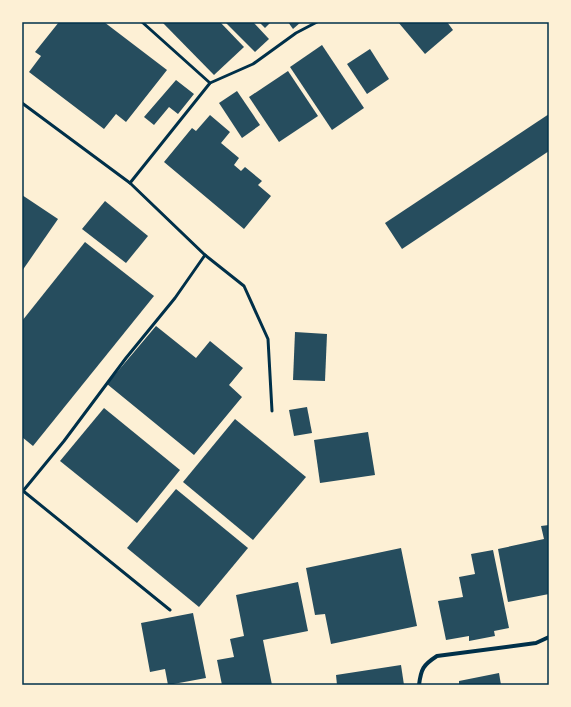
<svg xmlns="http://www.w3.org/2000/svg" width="571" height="707" font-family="'Space Grotesk',sans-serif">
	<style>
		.building { fill: #264d5e }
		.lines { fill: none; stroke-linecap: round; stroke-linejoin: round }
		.service { stroke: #003049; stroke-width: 3 }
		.minor { stroke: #003049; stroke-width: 4 }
		.neatline { fill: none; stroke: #003049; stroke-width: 1.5 }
	</style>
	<rect width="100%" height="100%" fill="#fdf0d5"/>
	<g class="building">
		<path d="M 59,22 L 104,22 L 167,70 L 126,122 L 116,114 L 104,129 L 29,72 L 41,56 L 35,52 Z"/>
		<path d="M 162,22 L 220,22 L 244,47 L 214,75 Z"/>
		<path d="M 225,22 L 253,22 L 269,39 L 255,52 Z"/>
		<path d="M 259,22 L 271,22 L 265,28 Z"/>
		<path d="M 288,22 L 301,22 L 293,29 Z"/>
		<path d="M 398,22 L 447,22 L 453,30 L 425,54 Z"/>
		<path d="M 322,45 L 364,108 L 332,130 L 290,67 Z"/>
		<path d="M 370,49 L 389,79 L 367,94 L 347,64 Z"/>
		<path d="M 288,71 L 318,116 L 279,142 L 249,97 Z"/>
		<path d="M 176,80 L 194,94 L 178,114 L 169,107 L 154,125 L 144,117 Z"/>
		<path d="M 237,91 L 260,125 L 242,138 L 219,103 Z"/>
		<path d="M 549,114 L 549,151 L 402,249 L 385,223 Z"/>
		<path d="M 210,115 L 230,132 L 221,143 L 239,158 L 234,165 L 241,171 L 245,167 L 262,181 L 258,185 L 271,196 L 244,229 L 164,162 L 192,128 L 196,131 Z"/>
		<path d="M 22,195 L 58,219 L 22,271 Z"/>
		<path d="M 105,201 L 148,236 L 126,263 L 82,229 Z"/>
		<path d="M 85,242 L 154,296 L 33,446 L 22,437 L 22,321 Z"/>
		<path d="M 156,326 L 196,358 L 210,341 L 243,368 L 229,385 L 242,397 L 194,455 L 107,384 Z"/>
		<path d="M 295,332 L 327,334 L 325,381 L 293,380 Z"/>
		<path d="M 307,407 L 312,433 L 294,436 L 289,410 Z"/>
		<path d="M 104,408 L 180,470 L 137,523 L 60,461 Z"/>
		<path d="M 235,419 L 306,477 L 253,540 L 183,482 Z"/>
		<path d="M 368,432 L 375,475 L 320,483 L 314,440 Z"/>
		<path d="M 176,489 L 248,548 L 199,607 L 127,548 Z"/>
		<path d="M 549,525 L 549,594 L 508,602 L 498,549 L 544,539 L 541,526 Z"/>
		<path d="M 401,548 L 417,626 L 331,644 L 325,614 L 315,615 L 306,568 Z"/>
		<path d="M 493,550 L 509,628 L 494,631 L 495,636 L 469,641 L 469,636 L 446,640 L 438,601 L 463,597 L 459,577 L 475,574 L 471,554 Z"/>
		<path d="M 298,582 L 308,631 L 263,640 L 272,685 L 222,685 L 217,660 L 234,657 L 230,639 L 244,636 L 236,595 Z"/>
		<path d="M 193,613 L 206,678 L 168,685 L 165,669 L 150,672 L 141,623 Z"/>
		<path d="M 401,665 L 404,685 L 337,685 L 336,675 Z"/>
		<path d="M 499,673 L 501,685 L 459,685 L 459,681 Z"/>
	</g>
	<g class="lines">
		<g class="service">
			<path d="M 142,22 L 210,83"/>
			<path d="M 22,103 L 130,183 L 205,255 L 244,286 L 268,339 L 272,411"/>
			<path d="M 130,183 L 210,83 L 253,64 L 296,33 L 317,22"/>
			<path d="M 22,490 L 170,610"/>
			<path d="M 23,491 L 64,441 L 126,358 L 175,298 L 205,255"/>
		</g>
		<path class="minor" d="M 419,685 C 421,669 423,665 437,656 L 536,643 L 549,637"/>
	</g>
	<rect width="571" height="707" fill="none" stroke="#fdf0d5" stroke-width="46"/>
	<rect x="23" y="23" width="525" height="661" class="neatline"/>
</svg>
